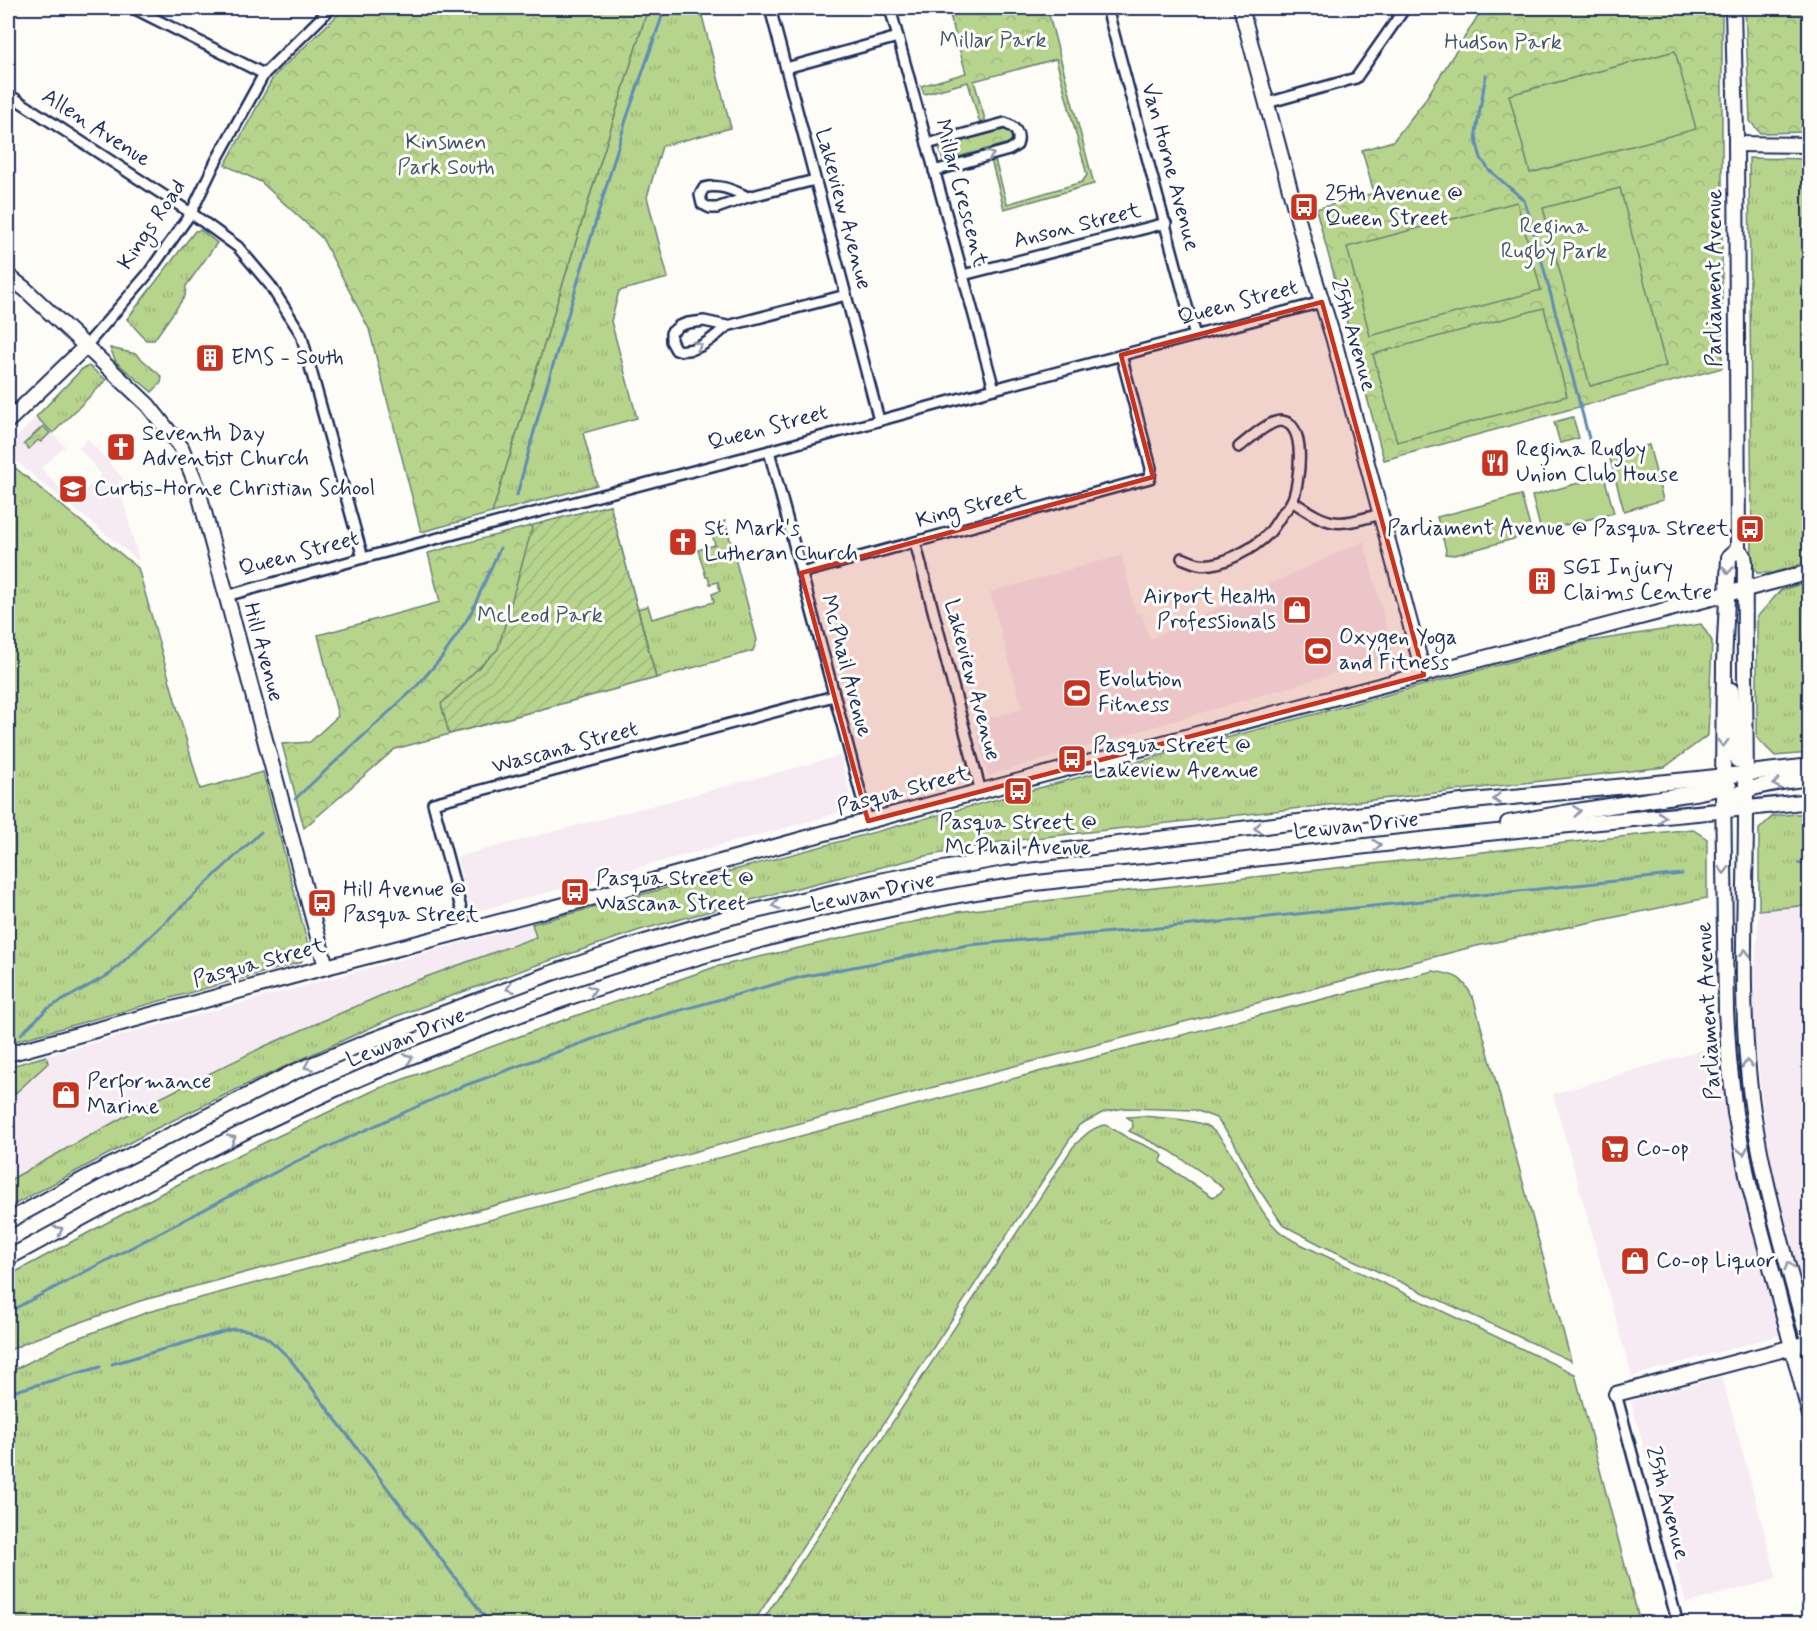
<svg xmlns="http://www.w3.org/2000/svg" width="1817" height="1631" font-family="Mynerve,sans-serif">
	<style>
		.built { fill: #f6eaf3 }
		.grass { fill: url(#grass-tufts); stroke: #698275; stroke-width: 1.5 }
		.park { fill: url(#park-crowns); stroke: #698275; stroke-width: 1.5 }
		.garden { fill: url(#garden-furrows); stroke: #698275; stroke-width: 1.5 }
		.pitch { fill: #b7d48c; stroke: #698275; stroke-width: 1.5 }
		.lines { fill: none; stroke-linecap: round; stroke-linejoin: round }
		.stream { stroke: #608db4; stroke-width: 3 }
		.street-casing { stroke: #1b2f5e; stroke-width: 14 }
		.secondary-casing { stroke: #1b2f5e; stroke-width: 18 }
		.street { stroke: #fdfcf7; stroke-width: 9 }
		.secondary { stroke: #fdfcf7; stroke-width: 14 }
		.oneway { stroke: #8c96aa }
		.marked { fill: #c8321e; fill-opacity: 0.2; stroke: #c8321e; stroke-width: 4.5; stroke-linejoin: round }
		.labels { text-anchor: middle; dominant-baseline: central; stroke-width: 6; stroke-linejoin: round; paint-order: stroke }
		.park-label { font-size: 22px; fill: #42586a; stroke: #fdfcf7 }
		.street-label { font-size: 22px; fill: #1b2f5e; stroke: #fdfcf7 }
		.poi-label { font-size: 22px; fill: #1b2f5e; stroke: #fdfcf7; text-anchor: start }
	</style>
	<defs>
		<pattern id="grass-tufts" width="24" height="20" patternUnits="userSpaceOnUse" patternTransform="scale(1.5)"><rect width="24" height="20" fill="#b7d48c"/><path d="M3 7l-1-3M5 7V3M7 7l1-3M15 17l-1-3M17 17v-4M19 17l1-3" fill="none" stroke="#9db67b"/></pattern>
		<pattern id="park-crowns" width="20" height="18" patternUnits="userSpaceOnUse" patternTransform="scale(1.5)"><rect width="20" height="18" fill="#b7d48c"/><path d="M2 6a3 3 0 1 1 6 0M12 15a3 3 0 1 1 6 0" fill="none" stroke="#9db67b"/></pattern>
		<pattern id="garden-furrows" width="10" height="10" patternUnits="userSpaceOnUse" patternTransform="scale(1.5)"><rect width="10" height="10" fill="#b7d48c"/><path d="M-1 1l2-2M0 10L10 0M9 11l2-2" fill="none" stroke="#9db67b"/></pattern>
	</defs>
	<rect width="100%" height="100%" fill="#fdfcf7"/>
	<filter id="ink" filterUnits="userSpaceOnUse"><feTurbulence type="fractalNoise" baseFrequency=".0167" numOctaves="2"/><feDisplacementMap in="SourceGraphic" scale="12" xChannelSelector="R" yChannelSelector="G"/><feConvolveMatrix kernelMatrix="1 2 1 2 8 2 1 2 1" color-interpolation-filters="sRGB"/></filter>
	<g filter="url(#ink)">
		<g class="built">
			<path d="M 36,418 L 65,446 L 41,468 L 72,502 L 102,475 L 79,448 L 88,439 L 124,480 L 118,482 L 139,561 L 8,455 L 8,446 Z"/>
			<path d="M 1364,541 L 1394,656 L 988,776 L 974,722 L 1022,709 L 990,592 L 1122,555 L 1136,614 L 1142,613 L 1149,639 Z"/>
			<path d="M 840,756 L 854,809 L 471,913 L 457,857 Z"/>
			<path d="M 1809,905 L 1809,1312 L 1769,1161 L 1752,1010 L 1759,910 Z"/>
			<path d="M 532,924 L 536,936 L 412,982 L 265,1046 L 138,1110 L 8,1181 L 8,1102 L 48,1063 L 46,1056 Z"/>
			<path d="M 1717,1046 L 1747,1205 L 1780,1335 L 1632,1376 L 1553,1094 Z"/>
			<path d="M 1722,1377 L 1777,1579 L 1686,1603 L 1631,1401 Z"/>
		</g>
		<g class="grass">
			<path d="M 648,8 L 700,8 L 731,128 L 662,146 L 647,197 L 668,278 L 619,291 L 611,321 L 637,418 L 583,433 L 597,485 L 492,513 Z"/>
			<path d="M 1749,158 L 1809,159 L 1809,562 L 1772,573 L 1757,573 L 1752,563 Z"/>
			<path d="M 201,230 L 217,243 L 186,286 L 185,296 L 154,340 L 146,340 L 127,319 L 195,231 Z"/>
			<path d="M 110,348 L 136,354 L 162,377 L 161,383 L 152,392 L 116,362 Z"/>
			<path d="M 89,366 L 106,380 L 53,433 L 36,417 L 82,369 Z"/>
			<path d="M 8,462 L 138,568 L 200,789 L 263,772 L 308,945 L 301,962 L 8,1043 Z"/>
			<path d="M 725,521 L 757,640 L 753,651 L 656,678 L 638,609 L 648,606 L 652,619 L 714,602 L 712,594 L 720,591 L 718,582 L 710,584 L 708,577 L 706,577 L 698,550 L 715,545 L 710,526 Z"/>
			<path d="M 1809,582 L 1809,753 L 1775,756 L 1757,738 L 1757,617 L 1781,590 Z"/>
			<path d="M 1701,624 L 1712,641 L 1708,735 L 1665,767 L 1000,842 L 926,856 L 785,891 L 640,930 L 531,967 L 394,1017 L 256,1080 L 153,1130 L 8,1208 L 8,1181 L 138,1109 L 265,1046 L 412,982 L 536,937 L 532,924 L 1584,642 Z"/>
			<path d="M 1809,813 L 1809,905 L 1759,910 L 1759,829 L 1773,816 Z"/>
			<path d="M 1692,829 L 1707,839 L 1707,898 L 1472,947 L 934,1087 L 140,1301 L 34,1339 L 8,1351 L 8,1276 L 188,1179 L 377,1089 L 558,1022 L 715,967 L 957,912 L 1100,894 Z"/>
			<path d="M 1433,971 C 1458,975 1463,977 1474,1000 L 1571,1361 L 1323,1246 L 1283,1225 L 1256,1185 L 1233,1140 L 1216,1118 L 1195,1110 L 1125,1108 L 1104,1112 L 1079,1125 L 753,1623 L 8,1623 L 8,1373 L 70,1341 L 148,1312 L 1053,1068 Z"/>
			<path d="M 46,1056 L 48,1063 L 8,1100 L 8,1067 Z"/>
			<path d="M 1141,1116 C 1156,1117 1196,1119 1209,1127 C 1236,1145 1250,1202 1275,1227 C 1280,1233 1287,1237 1294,1241 L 1575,1374 L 1640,1623 L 761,1623 L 1073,1147 C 1083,1137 1091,1127 1106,1125 L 1128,1138 L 1160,1152 L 1163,1156 L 1160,1162 L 1213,1197 L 1220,1193 L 1223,1189 L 1219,1184 L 1170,1151 L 1129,1131 L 1133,1127 L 1132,1121 L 1127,1117 Z"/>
		</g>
		<g class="park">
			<path d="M 345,8 L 648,8 L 492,513 L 421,532 L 369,329 L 322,238 L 261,182 L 225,165 L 274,76 Z"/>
			<path d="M 948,8 L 1047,8 L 1094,184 L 1004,209 L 991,160 L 995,160 L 1007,204 L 1082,182 L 1087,175 L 1056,59 L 974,81 L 986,123 L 980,124 L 968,82 L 924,94 L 921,86 L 966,73 Z"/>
			<path d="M 1483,8 L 1722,8 L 1722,368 L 1384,460 L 1316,209 L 1374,193 L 1362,150 L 1393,141 L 1423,103 Z"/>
			<path d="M 1745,8 L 1809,8 L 1809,132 L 1760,133 L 1750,121 Z"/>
			<path d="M 1006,129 C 1013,131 1014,135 1012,142 L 1009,143 L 943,161 L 939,147 Z"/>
			<path d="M 1573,417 L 1579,438 L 1560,443 L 1554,422 Z"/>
			<path d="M 43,426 L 50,433 L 41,442 L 38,440 L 29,449 L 24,444 Z"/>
			<path d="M 610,505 L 656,678 L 395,749 L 304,828 L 282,744 L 310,742 L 338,716 L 318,635 L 440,602 L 428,553 Z"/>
		</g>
		<path class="garden" d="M 610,505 L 656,678 L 449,734 L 441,704 L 498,649 L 533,525 Z"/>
		<g class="pitch">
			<path d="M 1675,51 L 1696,129 L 1530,173 L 1509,95 Z"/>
			<path d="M 1620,188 L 1666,366 L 1590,386 L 1543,208 Z"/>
			<path d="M 1517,202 L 1541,290 L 1370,336 L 1347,247 Z"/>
			<path d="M 1544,308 L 1567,396 L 1397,442 L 1373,354 Z"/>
			<path d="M 1649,445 L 1663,500 L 1624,511 L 1609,455 Z"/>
			<path d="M 1604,476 L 1614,513 L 1541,531 L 1532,496 Z"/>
			<path d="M 1521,495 L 1532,534 L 1455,555 L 1445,554 L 1446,550 L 1437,517 Z"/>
		</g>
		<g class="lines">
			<g class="stream">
				<path d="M 1486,75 L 1476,132 L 1477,144 L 1481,158 L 1489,170 L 1524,200 L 1533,228 L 1591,446"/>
				<path d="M 517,495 L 542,402 L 626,120 L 665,8"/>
				<path d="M 295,799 L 415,688 L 443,656 L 470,615 L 500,548"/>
				<path d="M 1798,863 L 1810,862"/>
				<path d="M 21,1034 L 47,1009 L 110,974 L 261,832"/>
				<path d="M 8,1312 L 297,1161 L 458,1088 L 645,1020 L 801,977 L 968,945 L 1192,925 L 1682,874"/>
				<path d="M 112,1364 L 233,1329 C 262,1329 271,1340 290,1359 L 490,1624"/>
				<path d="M 8,1393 L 100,1367"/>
			</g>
			<g class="street-casing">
				<g id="street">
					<path d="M 133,8 L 264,74"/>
					<path d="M 770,8 L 879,420"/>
					<path d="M 890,8 L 994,389"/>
					<path d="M 1107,8 L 1195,336"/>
					<path d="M 786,68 L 898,37"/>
					<path d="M 8,94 L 191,213 L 238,247 L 270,285 L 301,334 L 363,558"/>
					<path d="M 1267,103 L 1356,78 L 1405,8"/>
					<path d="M 927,144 L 1005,123 C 1015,127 1021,134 1017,145 L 1009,150 L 934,171"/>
					<path d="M 748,197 C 734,191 719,183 704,188 L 700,195 L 702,204 L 710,208 L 717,208 L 748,197 L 815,180"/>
					<path d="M 963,275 L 1166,223"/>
					<path d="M 727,326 C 712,339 698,353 676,350 L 671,341 L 671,333 L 679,326 L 688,323 L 704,321 L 727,326 L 846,295"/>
					<path d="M 85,347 L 147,275 L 191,213 L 215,163 L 264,74 L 331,8"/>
					<path d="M 769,451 L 868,821"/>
					<path d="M 1292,501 C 1332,528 1336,526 1381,514"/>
					<path d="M 915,542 L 981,792"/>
					<path d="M 1182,558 C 1187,560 1193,563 1199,564 C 1220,568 1255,548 1269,533 C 1274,527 1278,520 1282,514 C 1286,510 1291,504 1293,499 C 1299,483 1308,423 1281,421 C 1270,420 1248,440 1239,447"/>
					<path d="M 801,573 L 1150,478 L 1151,468 L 1121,355"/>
					<path d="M 226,596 L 363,558 L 769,451 L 994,389 L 1322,302"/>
					<path d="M 467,931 L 433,803 L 834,696"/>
					<path d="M 1616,1394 L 1678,1624"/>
				</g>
			</g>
			<g class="secondary-casing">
				<g id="secondary">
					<path d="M 1241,8 L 1309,260 L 1333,337 L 1424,675"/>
					<path d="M 1733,8 L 1736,135 L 1738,549 L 1744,556 L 1745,562 C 1744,645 1746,728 1746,811 C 1746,897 1740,983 1748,1069 C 1756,1163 1786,1256 1810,1347"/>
					<path d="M 1736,144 L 1810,145"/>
					<path d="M 8,276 L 25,289 L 148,405 L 181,447 L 197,486 L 326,967"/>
					<path d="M 8,421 L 85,347"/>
					<path d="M 1738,549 L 1729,557 L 1724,663 L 1723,788 L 1726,1011 L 1729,1059 L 1735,1113 L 1748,1180 L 1810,1415"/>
					<path d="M 1731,690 L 1737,760"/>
					<path d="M 1723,811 C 1726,805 1729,800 1735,796 C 1750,785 1790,781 1810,778"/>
					<path d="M 1508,823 L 1564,813 L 1700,792 L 1729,786"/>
					<path d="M 8,1054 L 326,967 L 591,898 L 868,821 L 1810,572"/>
					<path d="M 8,1221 L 92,1175 L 292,1073 L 367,1042 L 549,974 L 635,945 L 727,918 L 884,880 L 1003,858 L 1462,802 L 1698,779 L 1810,766"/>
					<path d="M 8,1258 C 102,1208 195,1154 292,1109 C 482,1019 685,953 891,909 C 934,899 977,891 1021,885 C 1071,878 1121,875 1171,869 C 1293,854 1415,840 1537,828 C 1628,819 1719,812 1810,801"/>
					<path d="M 1616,1394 L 1800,1345"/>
				</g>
			</g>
			<use href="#street" class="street"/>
			<use href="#secondary" class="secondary"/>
		</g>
		<defs><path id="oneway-chevron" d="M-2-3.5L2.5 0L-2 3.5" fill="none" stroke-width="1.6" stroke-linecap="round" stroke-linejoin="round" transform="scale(1.5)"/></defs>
		<g class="oneway">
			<use href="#oneway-chevron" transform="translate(990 155) rotate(-16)"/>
			<use href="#oneway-chevron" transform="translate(698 346) rotate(-20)"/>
			<use href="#oneway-chevron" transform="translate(1728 570) rotate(94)"/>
			<use href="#oneway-chevron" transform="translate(1723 743) rotate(91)"/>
			<use href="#oneway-chevron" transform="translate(1777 784) rotate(170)"/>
			<use href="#oneway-chevron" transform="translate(1497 799) rotate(174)"/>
			<use href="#oneway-chevron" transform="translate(1577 811) rotate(-8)"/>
			<use href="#oneway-chevron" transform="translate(1662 817) rotate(-5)"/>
			<use href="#oneway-chevron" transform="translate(1258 828) rotate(173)"/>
			<use href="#oneway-chevron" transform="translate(1377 845) rotate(-6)"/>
			<use href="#oneway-chevron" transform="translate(1724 870) rotate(89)"/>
			<use href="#oneway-chevron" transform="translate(776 905) rotate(166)"/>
			<use href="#oneway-chevron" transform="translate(1745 953) rotate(-89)"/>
			<use href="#oneway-chevron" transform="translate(510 988) rotate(160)"/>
			<use href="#oneway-chevron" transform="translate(592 990) rotate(-18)"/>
			<use href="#oneway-chevron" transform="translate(409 1058) rotate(-22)"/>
			<use href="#oneway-chevron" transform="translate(1747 1064) rotate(-95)"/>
			<use href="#oneway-chevron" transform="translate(308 1066) rotate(157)"/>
			<use href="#oneway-chevron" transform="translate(232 1139) rotate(-27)"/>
			<use href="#oneway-chevron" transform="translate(1743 1151) rotate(79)"/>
			<use href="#oneway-chevron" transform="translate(59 1230) rotate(-28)"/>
			<use href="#oneway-chevron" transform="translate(1789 1266) rotate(-104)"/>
		</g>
	</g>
	<path class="marked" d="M 1322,302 L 1424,675 L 868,821 L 801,573 L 1153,477 L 1121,355 Z"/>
	<defs>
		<g id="bus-square" transform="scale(1.5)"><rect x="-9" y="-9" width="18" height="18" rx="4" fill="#c8321e" stroke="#fdfcf7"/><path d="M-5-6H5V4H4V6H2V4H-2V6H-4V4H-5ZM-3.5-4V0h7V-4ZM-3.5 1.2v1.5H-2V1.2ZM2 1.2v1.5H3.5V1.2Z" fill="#fff"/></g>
		<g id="building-square" transform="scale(1.5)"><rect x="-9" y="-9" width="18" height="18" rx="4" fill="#c8321e" stroke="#fdfcf7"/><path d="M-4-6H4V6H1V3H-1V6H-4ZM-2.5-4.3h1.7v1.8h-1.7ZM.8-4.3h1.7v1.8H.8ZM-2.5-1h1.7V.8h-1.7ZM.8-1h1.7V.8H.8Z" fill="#fff"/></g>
		<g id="church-square" transform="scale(1.5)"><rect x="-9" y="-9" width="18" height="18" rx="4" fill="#c8321e" stroke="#fdfcf7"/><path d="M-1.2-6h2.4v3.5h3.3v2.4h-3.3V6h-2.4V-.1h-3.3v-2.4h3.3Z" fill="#fff"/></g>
		<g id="restaurant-square" transform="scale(1.5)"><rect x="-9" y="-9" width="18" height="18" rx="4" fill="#c8321e" stroke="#fdfcf7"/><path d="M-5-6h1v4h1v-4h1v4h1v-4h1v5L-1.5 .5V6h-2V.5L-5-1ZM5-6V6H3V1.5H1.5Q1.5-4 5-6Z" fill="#fff"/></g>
		<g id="school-square" transform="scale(1.5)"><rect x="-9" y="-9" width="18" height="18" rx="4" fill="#c8321e" stroke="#fdfcf7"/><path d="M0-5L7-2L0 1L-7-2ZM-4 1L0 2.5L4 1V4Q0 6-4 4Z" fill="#fff"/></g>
		<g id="shop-square" transform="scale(1.5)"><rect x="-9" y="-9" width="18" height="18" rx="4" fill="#c8321e" stroke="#fdfcf7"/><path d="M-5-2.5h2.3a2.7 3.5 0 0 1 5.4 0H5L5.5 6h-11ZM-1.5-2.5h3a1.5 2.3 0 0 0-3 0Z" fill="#fff"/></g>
		<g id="stadium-square" transform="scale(1.5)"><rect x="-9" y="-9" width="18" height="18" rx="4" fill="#c8321e" stroke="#fdfcf7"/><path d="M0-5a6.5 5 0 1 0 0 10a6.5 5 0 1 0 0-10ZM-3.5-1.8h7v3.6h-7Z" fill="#fff"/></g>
		<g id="supermarket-square" transform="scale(1.5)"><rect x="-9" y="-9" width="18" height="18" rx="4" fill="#c8321e" stroke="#fdfcf7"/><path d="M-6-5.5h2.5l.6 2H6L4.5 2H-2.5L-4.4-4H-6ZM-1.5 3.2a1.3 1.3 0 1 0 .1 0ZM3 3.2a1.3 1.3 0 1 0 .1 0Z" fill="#fff"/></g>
	</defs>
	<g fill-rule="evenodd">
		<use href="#bus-square" x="1304" y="207"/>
		<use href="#building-square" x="210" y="358"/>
		<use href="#church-square" x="121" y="447"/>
		<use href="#restaurant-square" x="1495" y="463"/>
		<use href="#school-square" x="73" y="489"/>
		<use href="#bus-square" x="1750" y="529"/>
		<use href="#church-square" x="683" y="542"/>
		<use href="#building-square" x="1542" y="581"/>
		<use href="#shop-square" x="1297" y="610"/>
		<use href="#stadium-square" x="1318" y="651"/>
		<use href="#stadium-square" x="1077" y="693"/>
		<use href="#bus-square" x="1072" y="759"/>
		<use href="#bus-square" x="1018" y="791"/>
		<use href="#bus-square" x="575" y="892"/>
		<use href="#bus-square" x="322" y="903"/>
		<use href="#shop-square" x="66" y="1095"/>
		<use href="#supermarket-square" x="1615" y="1149"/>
		<use href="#shop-square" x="1635" y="1261"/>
	</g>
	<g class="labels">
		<g class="park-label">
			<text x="993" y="41">Millar Park</text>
			<text x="1503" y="43">Hudson Park</text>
			<text x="446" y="143">Kinsmen<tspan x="446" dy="25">Park South</tspan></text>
			<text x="1554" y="227">Regina<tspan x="1554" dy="25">Rugby Park</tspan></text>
			<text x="540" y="616">McLeod Park</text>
		</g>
		<g class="street-label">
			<text transform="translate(96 128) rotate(33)">Allen Avenue</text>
			<text transform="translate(1170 167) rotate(75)">Van Horne Avenue</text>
			<text transform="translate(961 193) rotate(75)">Millar Crescent</text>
			<text transform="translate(843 209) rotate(75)">Lakeview Avenue</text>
			<text transform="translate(152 225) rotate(-56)">Kings Road</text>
			<text transform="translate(1077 226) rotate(-14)">Anson Street</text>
			<text transform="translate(1715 278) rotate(-90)">Parliament Avenue</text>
			<text transform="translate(1238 303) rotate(-15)">Queen Street</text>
			<text transform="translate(1353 335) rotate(74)">25th Avenue</text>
			<text transform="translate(768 428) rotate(-15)">Queen Street</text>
			<text transform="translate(971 507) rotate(-15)">King Street</text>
			<text transform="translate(299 554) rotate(-15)">Queen Street</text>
			<text transform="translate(263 652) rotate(75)">Hill Avenue</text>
			<text transform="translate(846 666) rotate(75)">McPhail Avenue</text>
			<text transform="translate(972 680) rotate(75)">Lakeview Avenue</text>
			<text transform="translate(565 748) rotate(-15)">Wascana Street</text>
			<text transform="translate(903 791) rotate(-15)">Pasqua Street</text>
			<text transform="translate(1356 826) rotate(-6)">Lewvan Drive</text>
			<text transform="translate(873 893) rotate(-12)">Lewvan Drive</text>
			<text transform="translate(259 963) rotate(-15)">Pasqua Street</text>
			<text transform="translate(1709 1011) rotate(-93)">Parliament Avenue</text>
			<text transform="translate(406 1038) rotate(-22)">Lewvan Drive</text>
			<text transform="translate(1667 1503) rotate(75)">25th Avenue</text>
		</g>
		<g class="poi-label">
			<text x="1325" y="194">25th Avenue @<tspan x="1325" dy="25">Queen Street</tspan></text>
			<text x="231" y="358">EMS - South</text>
			<text x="142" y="434">Seventh Day<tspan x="142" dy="25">Adventist Church</tspan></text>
			<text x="1516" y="450">Regina Rugby<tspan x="1516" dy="25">Union Club House</tspan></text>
			<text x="94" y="489">Curtis-Horne Christian School</text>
			<text x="704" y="529">St. Mark's<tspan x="704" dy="25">Lutheran Church</tspan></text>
			<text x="1729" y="529" text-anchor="end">Parliament Avenue @ Pasqua Street</text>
			<text x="1563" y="568">SGI Injury<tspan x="1563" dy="25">Claims Centre</tspan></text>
			<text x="1276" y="597" text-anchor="end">Airport Health<tspan x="1276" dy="25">Professionals</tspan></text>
			<text x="1339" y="638">Oxygen Yoga<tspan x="1339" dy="25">and Fitness</tspan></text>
			<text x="1098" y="680">Evolution<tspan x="1098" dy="25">Fitness</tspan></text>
			<text x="1093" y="746">Pasqua Street @<tspan x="1093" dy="25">Lakeview Avenue</tspan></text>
			<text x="1018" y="823" text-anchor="middle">Pasqua Street @<tspan x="1018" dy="25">McPhail Avenue</tspan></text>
			<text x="596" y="879">Pasqua Street @<tspan x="596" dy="25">Wascana Street</tspan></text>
			<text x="343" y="890">Hill Avenue @<tspan x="343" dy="25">Pasqua Street</tspan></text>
			<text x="87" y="1082">Performance<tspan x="87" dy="25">Marine</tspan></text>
			<text x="1636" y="1149">Co-op</text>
			<text x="1656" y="1261">Co-op Liquor</text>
		</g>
	</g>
	<rect width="1817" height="1631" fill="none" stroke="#fdfcf7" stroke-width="30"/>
	<rect x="15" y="15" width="1787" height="1601" fill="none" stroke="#1b2f5e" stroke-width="2" filter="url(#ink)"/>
</svg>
